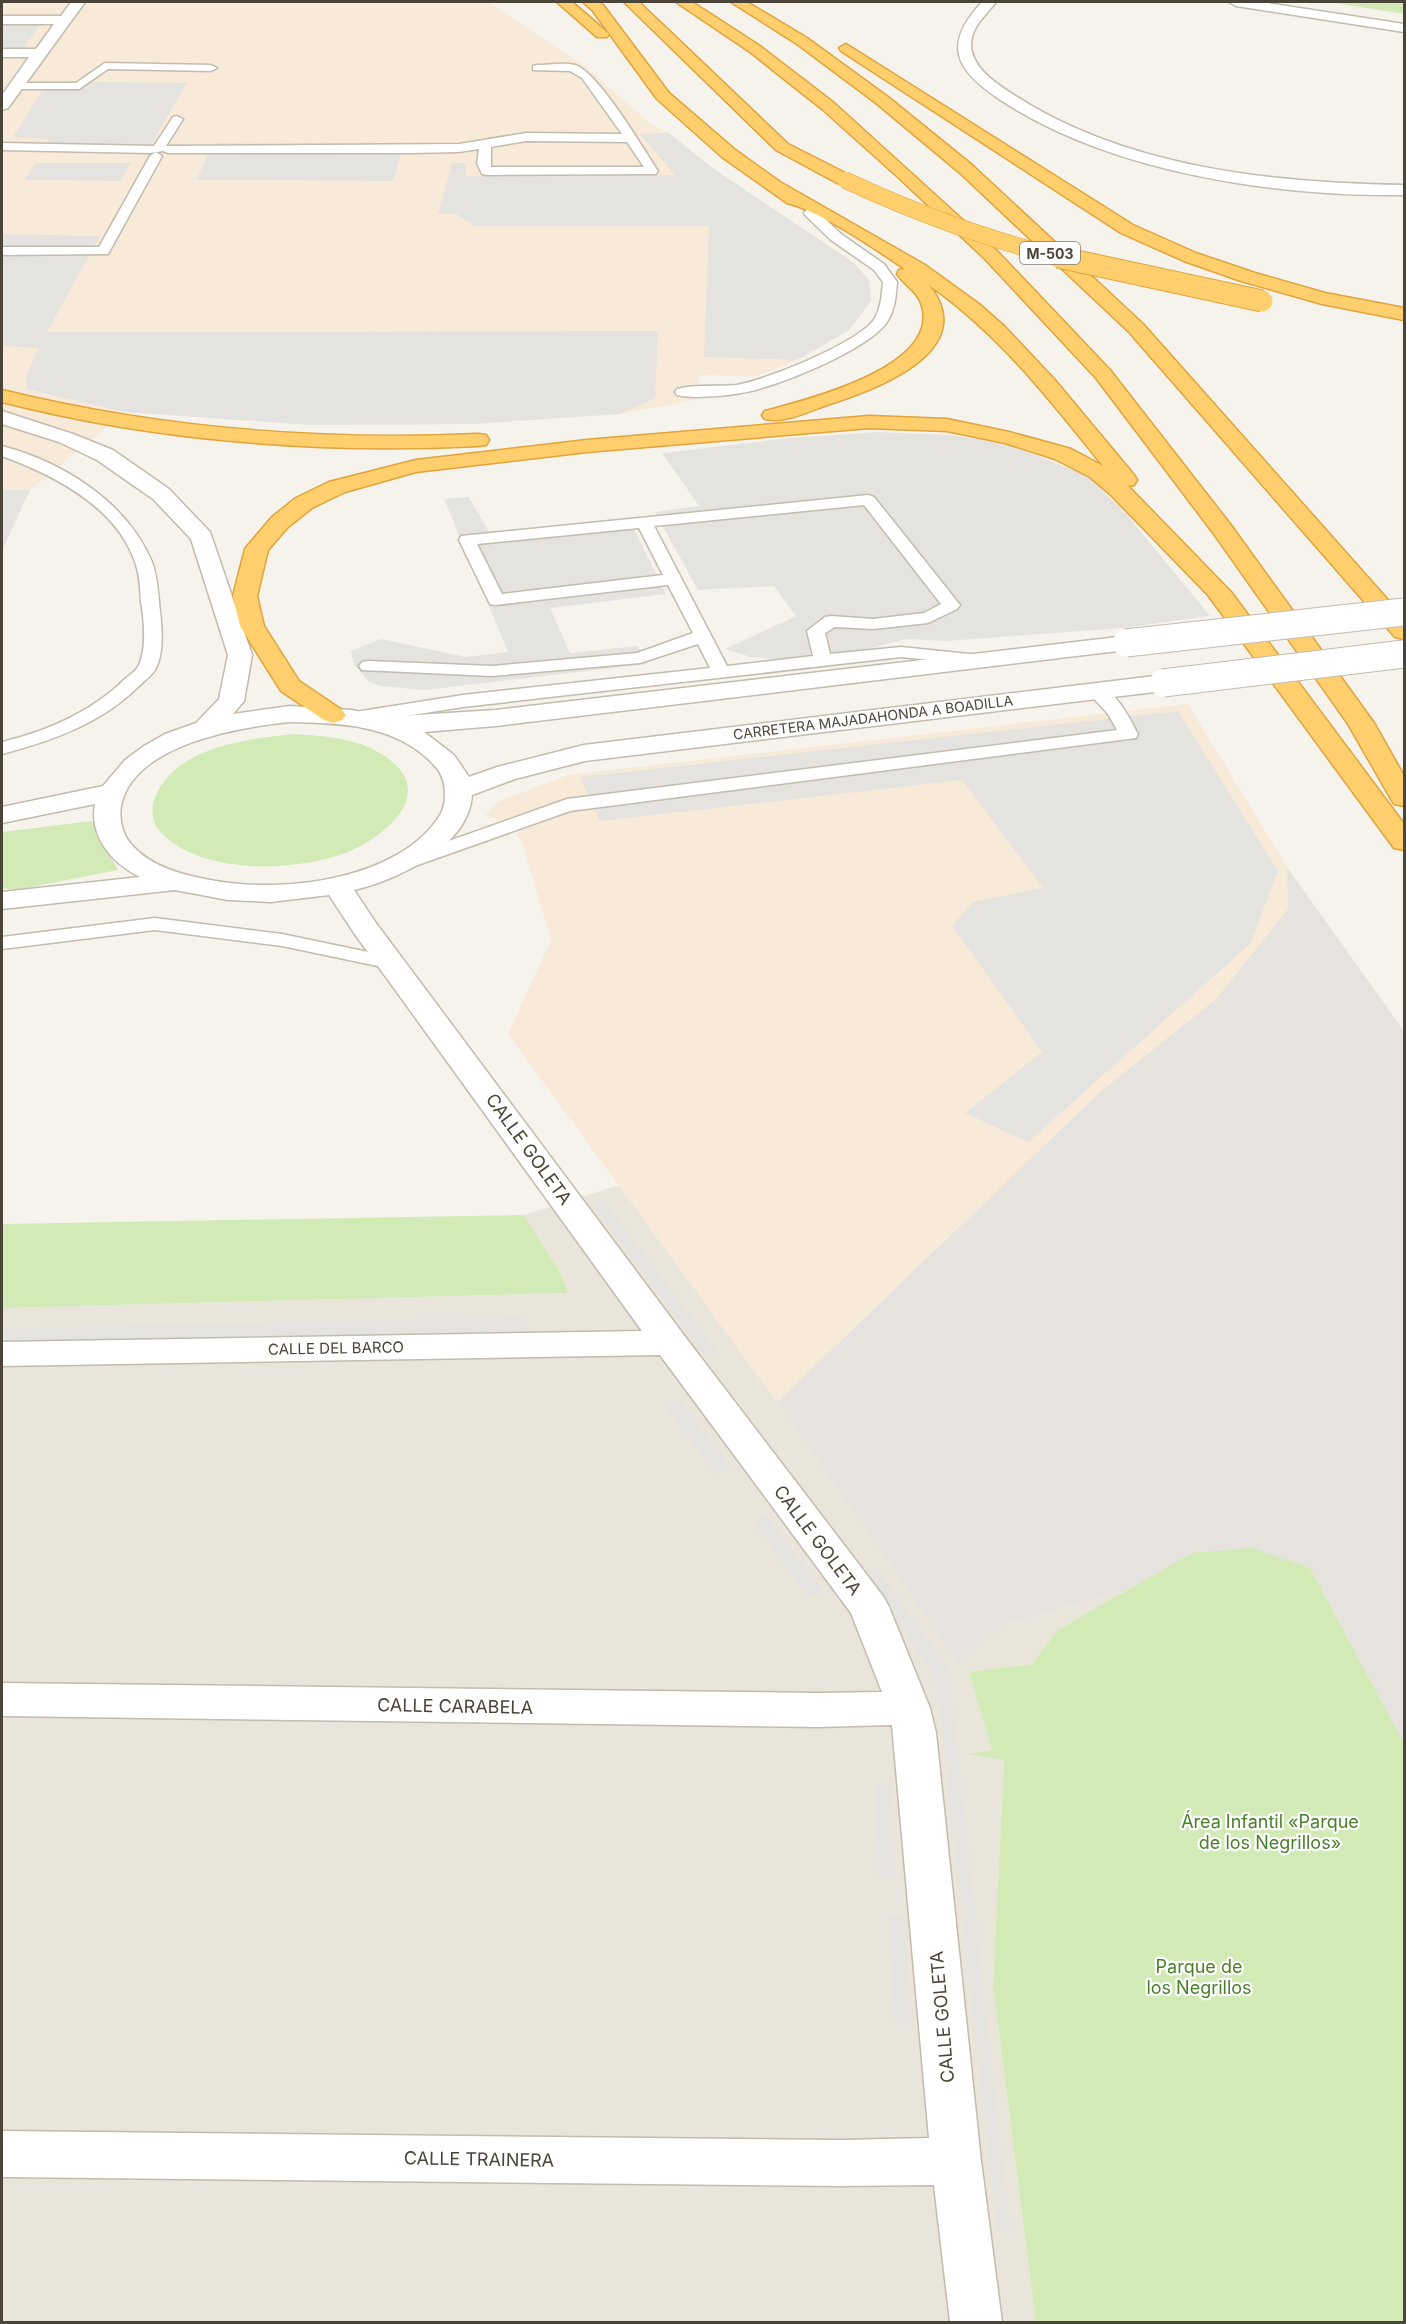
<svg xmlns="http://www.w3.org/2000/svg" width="1406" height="2324" font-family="Inter,sans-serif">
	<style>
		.residential { fill: #eae5da }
		.commercial { fill: #f7ead8 }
		.industrial { fill: #e6e2dd }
		.green { fill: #d2eab5 }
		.parking { fill: #e5e3e0 }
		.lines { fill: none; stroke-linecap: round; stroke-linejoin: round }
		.lane-casing { stroke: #c2bbae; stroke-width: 3 }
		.street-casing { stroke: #c2bbae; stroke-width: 3 }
		.highway-casing { stroke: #e0a43c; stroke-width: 3 }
		.lane { fill: #fff; fill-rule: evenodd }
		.street { fill: #fff; fill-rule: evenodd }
		.highway { fill: #ffcf6e; fill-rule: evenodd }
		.street-bridge-casing { stroke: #c2bbae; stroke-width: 29; stroke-linecap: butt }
		.highway-bridge-far1-casing { stroke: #e0a43c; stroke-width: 17; stroke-linecap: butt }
		.highway-bridge-casing { stroke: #e0a43c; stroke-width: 23; stroke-linecap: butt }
		.street-bridge { stroke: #fff; stroke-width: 27 }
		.highway-bridge-far1 { stroke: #ffcf6e; stroke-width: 16 }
		.highway-bridge { stroke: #ffcf6e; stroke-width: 21 }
		.labels { text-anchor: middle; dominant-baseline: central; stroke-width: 4.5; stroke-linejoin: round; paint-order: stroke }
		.shield { fill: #fff; stroke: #817c74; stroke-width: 1.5 }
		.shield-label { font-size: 14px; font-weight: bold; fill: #4b4439 }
		.far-street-label { font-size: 14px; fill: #4b4439; stroke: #fff }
		.street-label { font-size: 15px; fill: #4b4439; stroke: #fff }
		.near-street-label { font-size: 18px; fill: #4b4439; stroke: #fff }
		.near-park-label { font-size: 18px; fill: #4a7f2a; stroke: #fff }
	</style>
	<rect width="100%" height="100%" fill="#f6f3ec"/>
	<path class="residential" d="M 619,1185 L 777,1402 L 959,1665 L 1007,1624 L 1129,1590 L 1058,1630 L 1032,1664 L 969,1672 L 992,1750 L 971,1754 L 1004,1760 L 993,1986 L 1036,2322 L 2,2322 L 2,1308 L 567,1293 L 561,1274 L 524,1215 Z"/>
	<g class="commercial">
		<path d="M 2,2 L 488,2 L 583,65 L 651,124 L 669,133 L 711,167 L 854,263 L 869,280 L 871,301 L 849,330 L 797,360 L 756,376 L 700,375 L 694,400 L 620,414 L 471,424 L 311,425 L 125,412 L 30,490 L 2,550 Z"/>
		<path d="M 1188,704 L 1287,867 L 1288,909 L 1216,999 L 1100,1092 L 777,1402 L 508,1034 L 551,940 L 523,845 L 512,824 L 485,816 L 497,802 L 568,775 Z"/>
	</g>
	<path class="industrial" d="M 1287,867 L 1404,1031 L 1404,1743 L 1310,1568 L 1192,1553 L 1132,1589 L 1007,1624 L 959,1665 L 777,1402 L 1100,1092 L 1216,999 L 1288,909 Z"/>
	<g class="green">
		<path d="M 1328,2 L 1404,2 L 1404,14 Z"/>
		<path d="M 294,734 C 320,736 347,737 370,748 C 427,775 414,812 369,841 C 319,874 199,879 159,830 C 152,822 151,809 154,800 C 173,747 246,739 294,734 Z"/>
		<path d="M 92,821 L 118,870 L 21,889 L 2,889 L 2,832 Z"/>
		<path d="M 524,1215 L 561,1274 L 568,1293 L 2,1308 L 2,1224 Z"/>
		<path d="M 1251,1548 L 1310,1568 L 1404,1743 L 1404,2322 L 1036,2322 L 993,1986 L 1004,1760 L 968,1754 L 992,1750 L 969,1672 L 1032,1664 L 1058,1630 L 1192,1553 Z"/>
	</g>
	<g class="parking">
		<path d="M 2,23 L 42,23 L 22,50 L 2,50 Z"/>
		<path d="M 48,81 L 187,83 L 151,145 L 46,144 L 49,139 L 13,137 Z"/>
		<path d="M 669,133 L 711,167 L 854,263 L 869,280 L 871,301 L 849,330 L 797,360 L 704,357 L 709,226 L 475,226 L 456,214 L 438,214 L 452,163 L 466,163 L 466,176 L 675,175 L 640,134 Z"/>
		<path d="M 214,143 L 404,144 L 393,181 L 196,180 Z"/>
		<path d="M 36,163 L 131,163 L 121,181 L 24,180 Z"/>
		<path d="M 2,234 L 100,236 L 47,332 L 658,331 L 655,398 L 620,414 L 471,424 L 311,425 L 125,412 L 26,389 L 27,375 L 38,348 L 2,346 Z"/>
		<path d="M 877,432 L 953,435 L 1012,446 L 1085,475 L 1123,510 L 1210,616 L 1123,628 L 946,641 L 907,639 L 847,654 L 783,660 L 751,657 L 725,649 L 796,616 L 774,586 L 698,590 L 655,512 L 699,506 L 662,453 L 791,438 Z"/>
		<path d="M 2,490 L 30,490 L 2,550 Z"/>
		<path d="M 469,497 L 489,532 L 629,519 L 666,594 L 550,608 L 570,653 L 638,646 L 647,664 L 425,690 L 380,686 L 368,681 L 354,664 L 351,651 L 381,639 L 466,657 L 508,652 L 444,499 Z"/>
		<path d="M 1178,711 L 1278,871 L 1250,944 L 1028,1142 L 965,1113 L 1042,1052 L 952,926 L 973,902 L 1043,888 L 962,780 L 600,821 L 580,777 Z"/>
		<path d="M 603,1199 L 719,1354 L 707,1358 L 591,1202 Z"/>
		<path d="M 527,1317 L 526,1331 L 2,1342 L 4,1328 Z"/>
		<path d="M 680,1400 L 732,1469 L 717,1475 L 665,1406 Z"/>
		<path d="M 767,1516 L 824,1592 L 809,1598 L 752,1521 Z"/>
		<path d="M 876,1567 L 949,1670 L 1010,2231 L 997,2232 L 941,1716 L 934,1675 L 863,1572 Z"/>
		<path d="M 875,1784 L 892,1784 L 896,1878 L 879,1878 Z"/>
		<path d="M 888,1917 L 904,1917 L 912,2024 L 895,2024 Z"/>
	</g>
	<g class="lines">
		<g class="lane-casing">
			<g id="lane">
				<path d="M 105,63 L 211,65 L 217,68 L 211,71 L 108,69 L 79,89 L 16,89 L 10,86 L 16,83 L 76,83 Z"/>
				<path d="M 537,65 C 548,65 564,62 575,65 C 598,72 643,148 658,171 L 656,174 L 486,175 L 482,174 L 477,163 L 479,149 L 459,152 L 413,153 L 168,153 L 163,151 L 150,153 L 2,150 L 2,143 L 154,146 L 173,117 L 177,116 L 183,119 L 166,146 L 459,144 L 526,133 L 622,134 L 582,78 L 570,71 L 533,70 L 533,66 ZM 526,141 L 627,142 L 644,167 L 491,167 L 491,147 Z"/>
				<path d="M 156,152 L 162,156 L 108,254 L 2,255 L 2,247 L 99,247 L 150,156 Z"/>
				<path d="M 810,208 L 815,209 L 841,234 L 884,264 L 897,282 C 896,295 895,310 887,322 C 868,350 775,388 741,393 C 725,396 692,399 677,395 L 675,392 L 677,389 C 696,384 717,387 736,385 C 764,381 861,342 875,318 C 881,307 882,294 883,282 L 874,270 L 831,240 L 805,215 L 804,212 Z"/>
				<path d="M 2,446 C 63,462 127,502 152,562 C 158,577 158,596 160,611 C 162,629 164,654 155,670 C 151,676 144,681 139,686 C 102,723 52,741 2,754 L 2,742 C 47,731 92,712 126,678 C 131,674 137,670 139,665 C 147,647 144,620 141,601 C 140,589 140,577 136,565 C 118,507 54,475 2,456 Z"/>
				<path d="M 868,495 L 874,497 L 960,605 L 957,609 L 928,623 L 873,629 L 835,627 L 825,633 L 830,654 L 901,647 L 979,655 L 985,656 L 988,660 L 985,664 L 979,665 L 901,657 L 463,707 L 355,724 L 348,722 L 346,718 L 348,714 L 355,712 L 463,695 L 710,668 L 698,644 L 640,663 L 492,676 L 362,670 L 359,666 L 362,662 L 368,661 L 492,666 L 637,653 L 693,633 L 668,585 L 496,605 L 490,604 L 459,540 L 461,536 ZM 864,505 L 941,604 L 924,613 L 873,619 L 831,616 L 825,617 L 807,631 L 813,656 L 727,666 L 654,526 ZM 639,528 L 663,575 L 502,594 L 477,544 Z"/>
				<path d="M 1095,684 C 1116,690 1129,717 1138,734 L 1136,738 L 570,811 L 415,866 L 401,866 L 398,862 L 401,858 L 567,799 L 1117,730 L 1108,714 L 1086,690 L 1088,686 Z"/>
				<path d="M 155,918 L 282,934 L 392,957 L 400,958 L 403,963 L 400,968 L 392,969 L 282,946 L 155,930 L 2,949 L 2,937 Z"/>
			</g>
		</g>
		<g class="street-casing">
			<g id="street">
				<path d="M 71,2 L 85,2 L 8,108 L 2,110 L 2,95 L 29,57 L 2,57 L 2,49 L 36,49 L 54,24 L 2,24 L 2,16 L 61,16 Z"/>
				<path d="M 982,2 L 996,2 C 986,15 972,26 971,44 C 971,68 997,84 1014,95 C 1126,168 1273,183 1404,185 L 1404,195 C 1275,197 1108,172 999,99 C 954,69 943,44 982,2 Z"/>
				<path d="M 1229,2 L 1260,2 L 1404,24 L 1404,32 L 1236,6 Z"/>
				<path d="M 2,411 L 73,434 L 113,450 L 169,489 L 210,532 L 252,655 L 244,701 L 233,714 L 290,706 L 352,710 L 384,717 L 496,710 L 1126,636 L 1135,638 L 1138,643 L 1135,648 L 1126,650 L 496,726 L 424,732 L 454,755 L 469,777 L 497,767 L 584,745 L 1163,675 L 1172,678 L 1176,683 L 1172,688 L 1163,691 L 585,761 L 515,779 L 472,795 C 469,846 398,880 354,890 L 376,923 L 683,1334 L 883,1596 L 889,1607 L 930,1708 L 936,1733 L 981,2161 L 1002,2322 L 950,2322 L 934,2185 L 841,2186 L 2,2177 L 2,2131 L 841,2140 L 929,2138 L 892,1725 L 818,1727 L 2,1716 L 2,1683 L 818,1693 L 882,1692 L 851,1613 L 660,1355 L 2,1366 L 2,1342 L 642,1331 L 354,933 L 329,895 L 271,902 L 228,900 L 175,890 L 2,909 L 2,892 L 140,877 C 112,863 89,837 95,804 L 2,823 L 2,807 L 103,786 L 125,760 L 144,746 L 165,734 L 196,723 L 219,699 L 228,655 L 191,539 L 153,499 L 97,460 L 59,442 L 2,424 ZM 290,722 C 337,723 390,724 427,758 C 434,765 440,770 443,780 C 446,791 446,805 440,815 C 400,880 284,893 216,881 C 187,876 151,868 131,844 C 122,834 119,818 121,806 C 133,744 240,727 290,722 Z"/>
			</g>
		</g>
		<g class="highway-casing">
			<g id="highway">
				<path d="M 557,2 L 572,2 L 609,34 L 607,37 L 597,37 Z"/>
				<path d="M 583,2 L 598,2 L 603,5 L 669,93 L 734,149 L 780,182 L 925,265 L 979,304 L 1004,326 L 1054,379 L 1134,475 L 1137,480 L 1134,485 L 1128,486 L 1231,592 L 1404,824 L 1404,850 L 1394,848 L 1208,595 L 1111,495 L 1090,477 L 1055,459 L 1005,443 L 947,431 L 869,428 L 587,452 L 416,472 L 345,492 L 312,508 L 288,527 L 268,550 L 257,596 L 264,626 L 299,681 L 342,710 L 346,715 L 342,720 L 333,723 L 324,720 L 281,691 L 240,626 L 233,596 L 245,549 L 249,544 L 272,517 L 296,498 L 329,482 L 416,460 L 587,440 L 869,416 L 947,419 L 1009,432 L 1071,449 L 1103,466 C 1050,400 999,334 929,285 C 982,351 875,390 827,405 C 810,411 783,424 765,419 L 762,415 L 765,411 C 807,400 940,367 922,306 C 918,291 905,286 897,274 L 899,270 L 905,269 C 875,249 820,211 787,203 L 722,157 L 657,99 L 593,11 Z"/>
				<path d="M 624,2 L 639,2 L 788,144 L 851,176 L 853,180 L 851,184 L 839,184 L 776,150 Z"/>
				<path d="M 676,2 L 692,2 L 760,46 L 834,103 L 997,251 L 1110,370 L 1230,524 L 1374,723 L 1404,776 L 1404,806 L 1394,804 L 1348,724 L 1214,534 L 1096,378 L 985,259 L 899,178 L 822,109 L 750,52 Z"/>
				<path d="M 731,2 L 747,2 L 807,38 L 888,97 L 972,165 L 1143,324 L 1404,618 L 1404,639 L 1395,637 L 1129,332 L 960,173 L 876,103 L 797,44 Z"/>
				<path d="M 846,44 L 1133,225 L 1196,253 L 1255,273 L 1325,293 L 1404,308 L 1404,320 L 1322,304 L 1241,281 L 1184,261 L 1121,233 L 841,51 L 839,48 Z"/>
				<path d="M 2,390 C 156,428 320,441 478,434 L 486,435 L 489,440 L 486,445 L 478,446 C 320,454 155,441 2,402 Z"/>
			</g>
		</g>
		<use href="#lane" class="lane"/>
		<use href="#street" class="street"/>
		<use href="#highway" class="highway"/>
		<g class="street-bridge-casing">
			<g id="street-bridge">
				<path d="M 1126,643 L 1404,612"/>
				<path d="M 1163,683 L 1404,654"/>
			</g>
		</g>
		<g class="highway-bridge-far1-casing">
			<path id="highway-bridge-far1" d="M 845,180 C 916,213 988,240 1064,258"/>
		</g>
		<g class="highway-bridge-casing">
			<path id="highway-bridge" d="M 1058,257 L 1262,301"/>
		</g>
		<use href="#street-bridge" class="street-bridge"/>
		<use href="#highway-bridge-far1" class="highway-bridge-far1"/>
		<use href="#highway-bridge" class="highway-bridge"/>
	</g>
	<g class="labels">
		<rect class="shield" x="1020" y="242" width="60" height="22" rx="4.5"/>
		<g class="shield-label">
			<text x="1050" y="253">M-503</text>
		</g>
		<g class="far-street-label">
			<text transform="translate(873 717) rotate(-7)">CARRETERA MAJADAHONDA A BOADILLA</text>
		</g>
		<g class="street-label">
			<text transform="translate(336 1348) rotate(-1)">CALLE DEL BARCO</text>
		</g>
		<g class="near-street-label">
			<text transform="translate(529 1149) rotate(54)">CALLE GOLETA</text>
			<text transform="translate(818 1540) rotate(53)">CALLE GOLETA</text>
			<text transform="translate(455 1706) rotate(1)">CALLE CARABELA</text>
			<text transform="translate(942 2017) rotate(-95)">CALLE GOLETA</text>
			<text transform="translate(479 2159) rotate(1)">CALLE TRAINERA</text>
		</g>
		<g class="near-park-label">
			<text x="1270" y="1821">Área Infantil «Parque<tspan x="1270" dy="21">de los Negrillos»</tspan></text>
			<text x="1199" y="1966">Parque de<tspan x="1199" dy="21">los Negrillos</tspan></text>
		</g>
	</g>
	<rect width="1406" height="2324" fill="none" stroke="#4b4439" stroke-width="6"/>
</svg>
